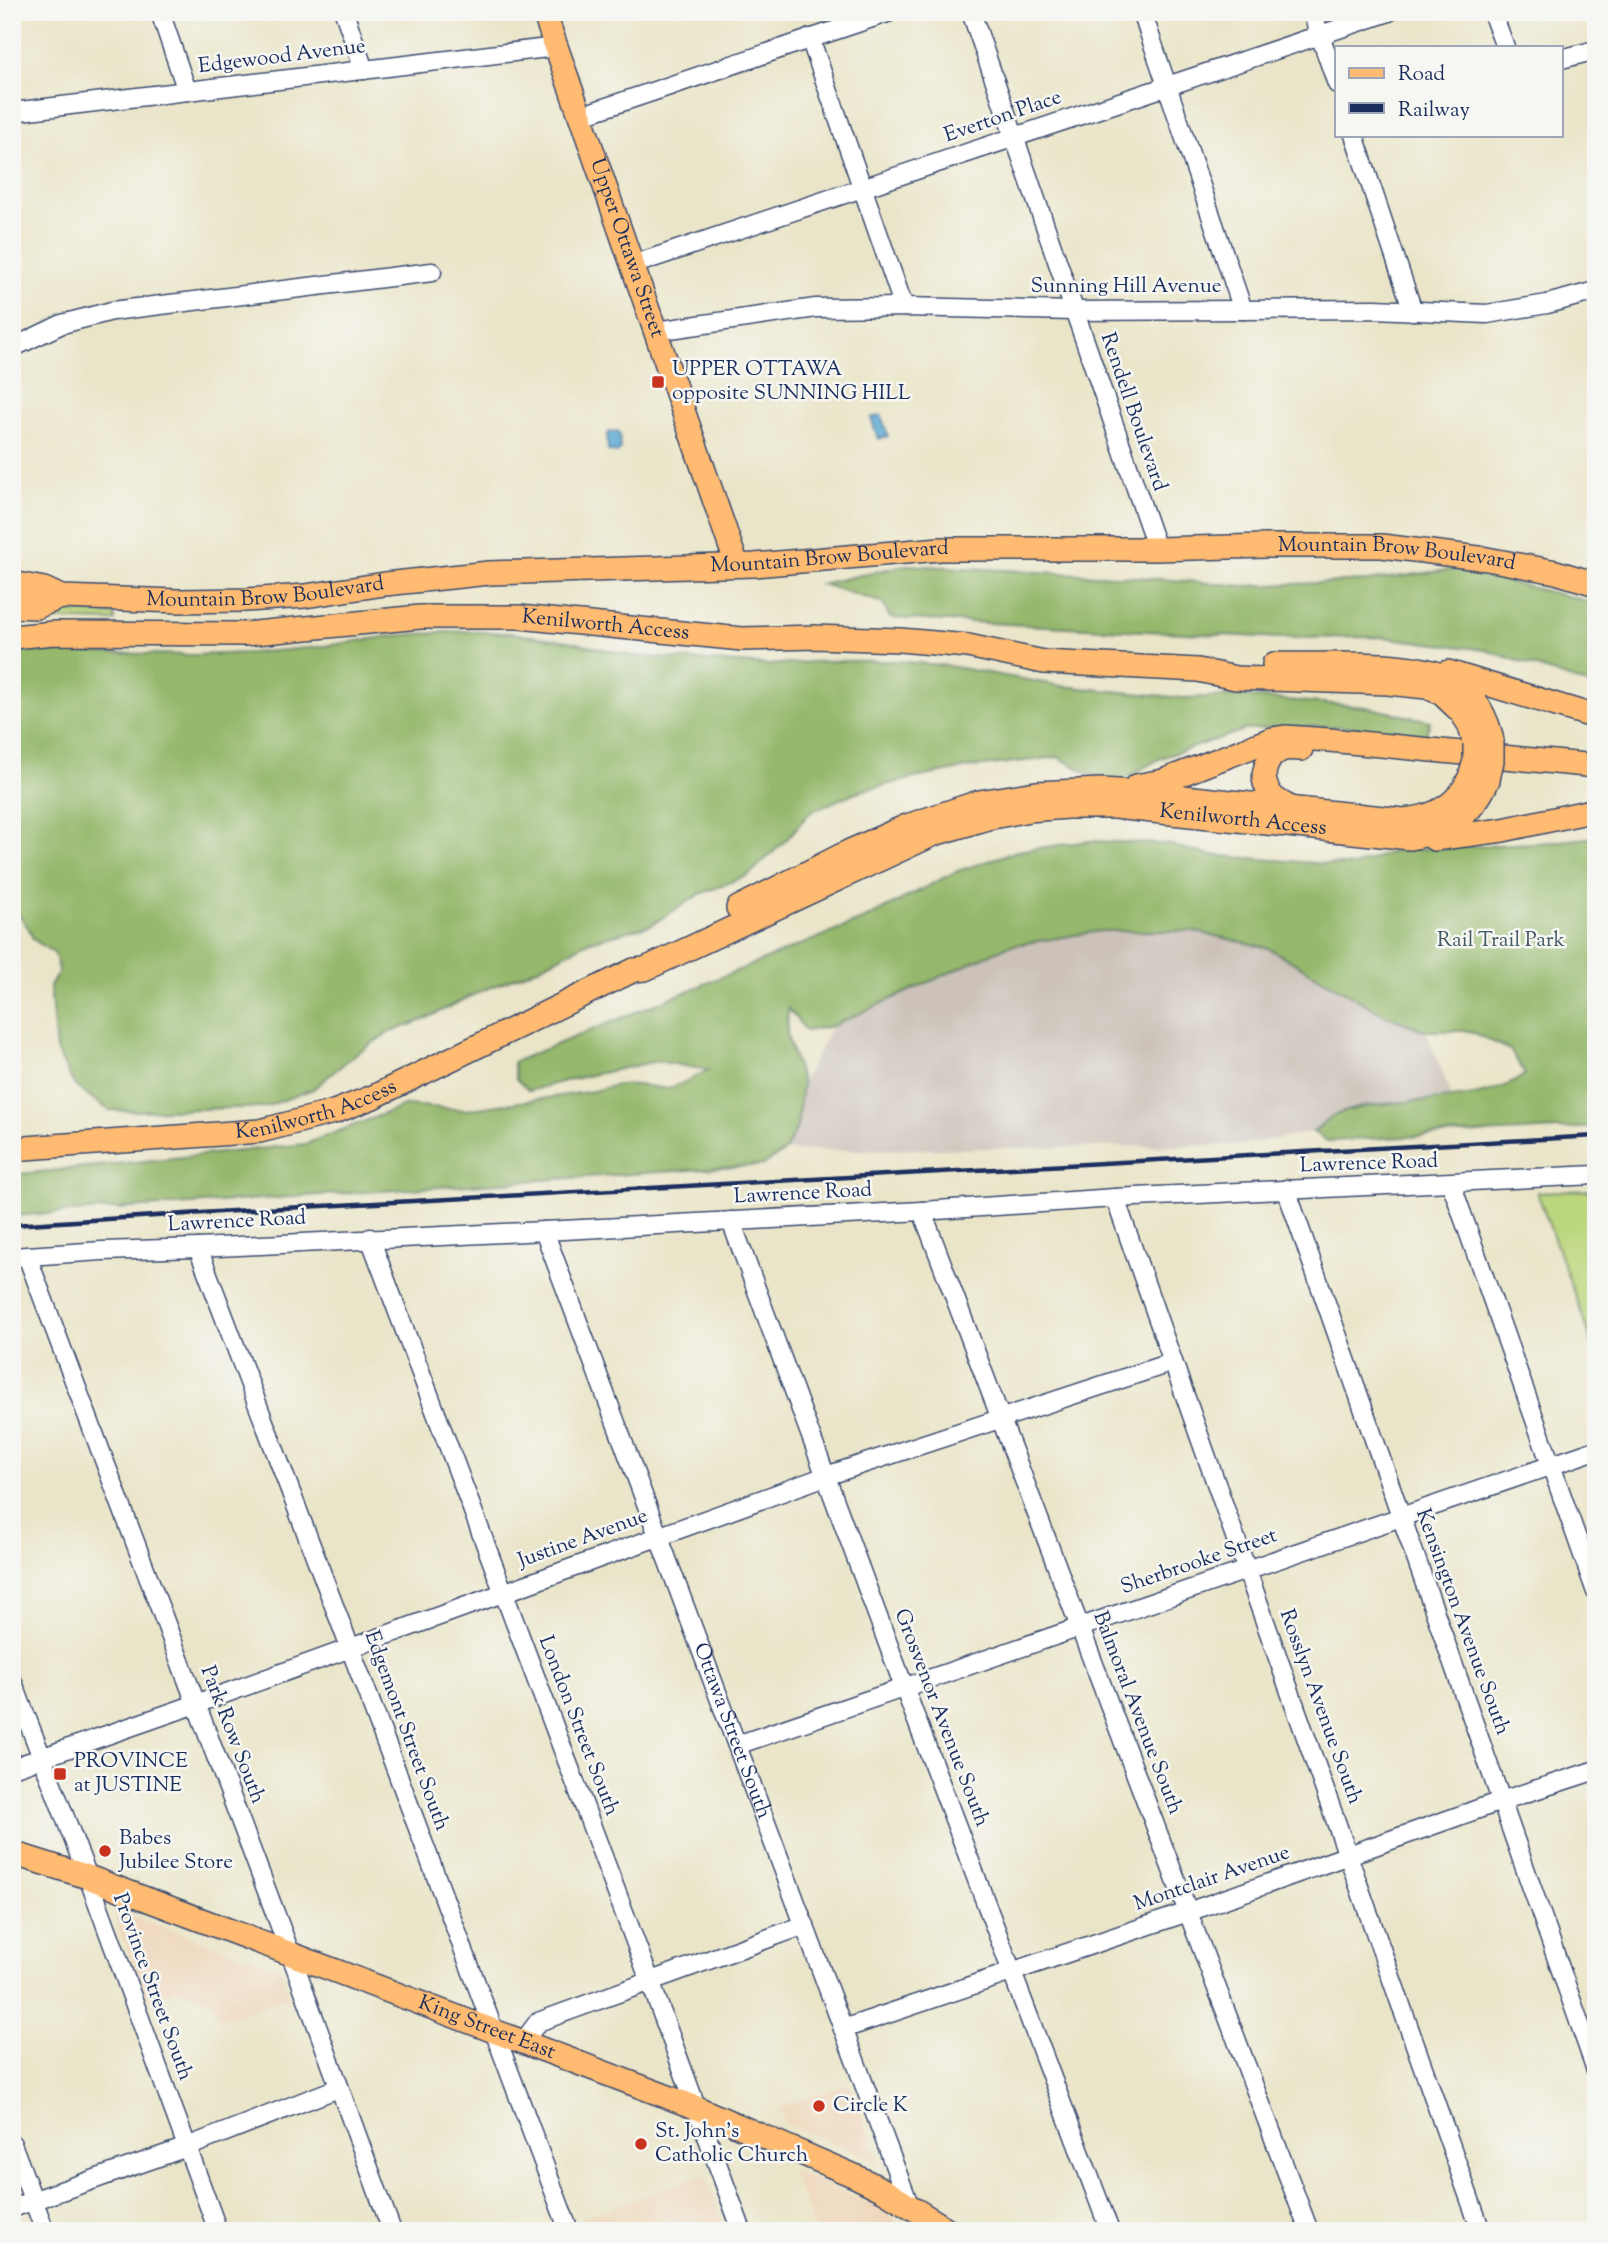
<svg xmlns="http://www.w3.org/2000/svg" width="1608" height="2243" font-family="'Sorts Mill Goudy',serif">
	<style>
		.built { fill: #eed7bb }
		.industrial { fill: #ccc2b9 }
		.green { fill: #bcd77d; stroke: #6c836e; stroke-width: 2 }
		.forest { fill: #95b86c; stroke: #587465; stroke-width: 2 }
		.water { fill: #58a8d2; stroke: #3a6c98; stroke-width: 2 }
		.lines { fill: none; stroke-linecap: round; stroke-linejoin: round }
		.minor-casing { stroke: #3a4a6e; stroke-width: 21 }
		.major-casing { stroke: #3a4a6e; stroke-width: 26 }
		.minor { stroke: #fff; stroke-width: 18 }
		.major { stroke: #febb71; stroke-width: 23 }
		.rail { stroke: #1b2f5e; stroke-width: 4.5 }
		.major-bridge-casing { stroke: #3a4a6e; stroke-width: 26; stroke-linecap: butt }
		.major-bridge { stroke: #febb71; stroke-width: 23 }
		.poi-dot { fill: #c8321e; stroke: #f6f6f2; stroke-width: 2.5 }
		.labels { text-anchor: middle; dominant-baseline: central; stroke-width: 5; stroke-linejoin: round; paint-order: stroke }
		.street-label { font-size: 21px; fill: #1b2f5e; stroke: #f6f6f2 }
		.poi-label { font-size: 21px; fill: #1b2f5e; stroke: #f6f6f2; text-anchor: start }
		.park-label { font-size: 21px; fill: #435966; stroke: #f6f6f2 }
	</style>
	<rect width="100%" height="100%" fill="#f6f6f2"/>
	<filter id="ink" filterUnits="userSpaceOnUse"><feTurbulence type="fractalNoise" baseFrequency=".0143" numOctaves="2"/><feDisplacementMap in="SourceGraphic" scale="14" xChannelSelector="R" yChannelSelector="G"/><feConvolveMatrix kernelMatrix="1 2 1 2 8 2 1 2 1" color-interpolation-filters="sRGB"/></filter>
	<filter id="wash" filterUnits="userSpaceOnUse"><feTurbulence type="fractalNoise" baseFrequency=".00686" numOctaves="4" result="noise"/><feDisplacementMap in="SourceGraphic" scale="28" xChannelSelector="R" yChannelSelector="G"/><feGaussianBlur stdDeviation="1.57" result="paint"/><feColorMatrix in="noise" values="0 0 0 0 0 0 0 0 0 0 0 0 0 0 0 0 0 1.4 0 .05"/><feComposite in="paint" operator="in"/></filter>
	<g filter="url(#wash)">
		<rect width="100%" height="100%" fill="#eae5c8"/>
		<g class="built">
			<path d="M 113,1910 L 280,1968 L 289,1997 L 221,2020 L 209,2001 L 178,1989 L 146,2000 Z"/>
			<path d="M 849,2083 L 878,2157 L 877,2162 L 785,2123 L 779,2108 Z"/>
			<path d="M 790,2168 L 882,2208 L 893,2219 L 898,2231 L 816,2231 Z"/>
			<path d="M 705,2174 L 727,2231 L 585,2231 L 580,2219 Z"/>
		</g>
		<path class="industrial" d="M 1100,931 L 1193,931 L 1268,948 L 1385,1015 L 1426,1031 L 1452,1097 L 1381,1103 L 1337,1113 L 1313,1132 L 1243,1145 L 785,1151 L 797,1127 L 802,1083 L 832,1026 L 1008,946 Z"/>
		<g class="green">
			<path d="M 72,612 L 115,615 L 115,621 L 12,618 L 12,616 L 37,617 Z"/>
			<path d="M 1596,1190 L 1596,1353 L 1537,1192 Z"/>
		</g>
		<g class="forest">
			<path d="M 906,565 L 1135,577 L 1245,586 L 1367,581 L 1455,569 L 1596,603 L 1596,687 L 1486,650 L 1381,637 L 1282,638 L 890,618 L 883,603 L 821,584 Z"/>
			<path d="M 461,631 L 509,633 L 568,641 L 634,656 L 767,665 L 831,661 L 894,661 L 949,666 L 1061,686 L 1183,698 L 1238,696 L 1366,707 L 1430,721 L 1425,738 L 1406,732 L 1353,727 L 1291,726 L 1244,730 L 1161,758 L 1119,782 L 1092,775 L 1058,757 L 966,768 L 914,778 L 856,792 L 810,812 L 788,838 L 749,875 L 700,894 L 651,925 L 590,941 L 538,968 L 479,992 L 423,1020 L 388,1033 L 353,1056 L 313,1089 L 265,1107 L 138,1111 L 109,1110 L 75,1086 L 56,1050 L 50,986 L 59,971 L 55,954 L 33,939 L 29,929 L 15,909 L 12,909 L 12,651 L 193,655 L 252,653 L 318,647 L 391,636 Z"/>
			<path d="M 1596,837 L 1596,1127 L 1327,1141 L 1313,1132 C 1321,1126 1330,1116 1340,1113 C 1393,1094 1484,1109 1525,1074 L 1510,1050 L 1470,1031 L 1426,1031 L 1385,1015 L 1268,948 L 1193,931 L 1100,931 L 1008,946 L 832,1026 L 806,1031 L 788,1008 L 787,1035 L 802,1083 L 797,1127 L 785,1151 L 763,1165 L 12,1216 L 12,1175 L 305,1144 L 407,1105 L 465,1110 L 594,1091 C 609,1086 622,1083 639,1085 C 648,1085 658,1089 667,1088 C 677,1087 699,1075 708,1070 L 657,1061 L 568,1080 L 529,1091 L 516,1079 L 513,1062 L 867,918 L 955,872 L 1017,851 L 1089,841 L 1166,844 L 1209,855 L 1354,866 L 1394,851 L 1551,842 Z"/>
		</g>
		<g class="water">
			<path d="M 881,415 L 888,436 L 878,439 L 871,418 Z"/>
			<path d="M 618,431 L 620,435 L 620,450 L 617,453 L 608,451 L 607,435 L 610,432 Z"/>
		</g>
	</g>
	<g filter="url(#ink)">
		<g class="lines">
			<g class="minor-casing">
				<g id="minor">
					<path d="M 160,12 L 187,91"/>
					<path d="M 344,12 L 364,70"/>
					<path d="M 971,12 L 1157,549"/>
					<path d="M 1142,12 L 1243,310"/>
					<path d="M 1312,12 L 1337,84"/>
					<path d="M 1492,12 L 1505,47"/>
					<path d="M 810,38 L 904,307"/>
					<path d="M 1561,59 L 1596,50"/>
					<path d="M 12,112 L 556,47"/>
					<path d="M 580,116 L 890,12"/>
					<path d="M 1354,135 L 1413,311"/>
					<path d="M 632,265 L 1389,12"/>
					<path d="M 656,331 L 816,308 L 904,307 L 1074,311 L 1375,309 L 1487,314 L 1547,304 L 1596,291"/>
					<path d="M 12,348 L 62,324 L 112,311 L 432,272"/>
					<path d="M 1451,1183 L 1596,1592"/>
					<path d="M 1286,1189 L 1596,2070"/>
					<path d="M 1115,1198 L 1481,2231"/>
					<path d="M 922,1211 L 1309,2231"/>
					<path d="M 731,1221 L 904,1687 L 1110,2231"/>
					<path id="s1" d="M 544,1231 L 910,2207"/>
					<path d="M 370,1238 L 650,1981 L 742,2231"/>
					<path d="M 198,1248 C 323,1575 447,1903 569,2231"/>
					<path d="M 27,1256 L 291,1955 L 392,2231"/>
					<path d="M 12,1257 L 102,1251 L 198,1248 L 544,1231 L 922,1211 L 1115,1198 L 1596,1175"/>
					<path d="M 12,1680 L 88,1877 L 218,2231"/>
					<path d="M 737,1745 L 1596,1450"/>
					<path d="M 12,1768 L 196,1704 L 826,1476 L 1173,1362"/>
					<path d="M 843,2029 L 1188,1912 L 1501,1801 L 1596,1770"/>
					<path d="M 523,2042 L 538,2022 L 805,1925"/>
					<path d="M 12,2144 L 45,2231"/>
					<path d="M 12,2208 L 187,2147 L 338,2088"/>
				</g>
			</g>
			<g class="major-casing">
				<g id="major">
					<path id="s2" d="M 544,12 L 737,565"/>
					<path id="s3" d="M 12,583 L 44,589 L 61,597 L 179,601 L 246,600 L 305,596 L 385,584 L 489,573 L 754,565 L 940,549 L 1157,549 L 1266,546 L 1382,546 L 1487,559 L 1556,572 L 1596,584"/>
					<path d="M 12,606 L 36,607 L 61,597"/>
					<path id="s4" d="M 12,637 L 54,633 L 245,634 L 420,617 L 519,617 L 742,639 L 814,637 L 900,640 L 968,646 L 1044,662 L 1198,670 L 1236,678 L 1388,683 L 1427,687 L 1441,693 L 1461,712 L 1469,724 L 1475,744"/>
					<path d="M 1274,664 C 1320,666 1419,657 1456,682 C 1475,695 1488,719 1492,741"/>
					<path d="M 1448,672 L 1596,717"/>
					<path d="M 1136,786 L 1163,781 L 1272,739 L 1285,737 L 1329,740 L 1596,766"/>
					<path d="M 1289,807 C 1281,803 1272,799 1268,790 C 1259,775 1267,754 1284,749 C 1289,748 1296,749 1301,749"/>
					<path d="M 1434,839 L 1503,830 L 1596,810"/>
					<path d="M 738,908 L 848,852 L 907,826 L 979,802 L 1036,793 L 1100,790 L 1136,792 L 1403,820 C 1433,818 1458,806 1470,777"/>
					<path id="s5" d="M 12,1149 L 260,1131 L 334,1112 L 373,1097 L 634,970 L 645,969 L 934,834 L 988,818 L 1029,810 L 1067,807 L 1114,807 L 1410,838 C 1449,831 1471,817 1488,780"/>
					<path id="s6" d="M 12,1853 L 88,1877 L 697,2108 L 857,2177 L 883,2190 L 950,2231"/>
				</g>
			</g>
			<use href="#minor" class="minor"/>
			<use href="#major" class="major"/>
			<path class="rail" d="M 12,1225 L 266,1209 L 1596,1136"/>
			<g class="major-bridge-casing">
				<g id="major-bridge">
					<path d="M 1470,777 L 1475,761 L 1475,744"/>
					<path d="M 1488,780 L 1492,761 L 1492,741"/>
				</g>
			</g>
			<use href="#major-bridge" class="major-bridge"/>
		</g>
	</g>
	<g class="poi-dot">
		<rect x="651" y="375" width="14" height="14" rx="3.5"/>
		<rect x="53" y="1767" width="14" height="14" rx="3.5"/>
		<circle cx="105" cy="1851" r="7"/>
		<circle cx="819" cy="2106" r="7"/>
		<circle cx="641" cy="2144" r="7"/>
	</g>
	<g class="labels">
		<g class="street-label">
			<text transform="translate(282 57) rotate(-7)">Edgewood Avenue</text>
			<text transform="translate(1003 117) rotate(-19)">Everton Place</text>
			<text stroke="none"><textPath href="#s2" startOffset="250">Upper Ottawa Street</textPath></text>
			<text x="1126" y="287">Sunning Hill Avenue</text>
			<text transform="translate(1133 412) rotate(71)">Rendell Boulevard</text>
			<text stroke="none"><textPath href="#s3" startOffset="1390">Mountain Brow Boulevard</textPath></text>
			<text stroke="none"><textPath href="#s3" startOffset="822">Mountain Brow Boulevard</textPath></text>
			<text stroke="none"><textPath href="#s3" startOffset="256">Mountain Brow Boulevard</textPath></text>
			<text stroke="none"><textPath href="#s4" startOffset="595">Kenilworth Access</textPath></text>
			<text stroke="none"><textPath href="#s5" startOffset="1300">Kenilworth Access</textPath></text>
			<text stroke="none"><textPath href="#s5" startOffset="308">Kenilworth Access</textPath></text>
			<text transform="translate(1369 1164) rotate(-2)">Lawrence Road</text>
			<text transform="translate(803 1194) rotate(-3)">Lawrence Road</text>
			<text transform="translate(237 1222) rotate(-3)">Lawrence Road</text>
			<text transform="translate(583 1539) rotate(-20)">Justine Avenue</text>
			<text transform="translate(1199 1562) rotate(-19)">Sherbrooke Street</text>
			<text transform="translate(1462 1622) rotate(70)">Kensington Avenue South</text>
			<text transform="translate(1320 1707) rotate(70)">Rosslyn Avenue South</text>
			<text transform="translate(1137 1713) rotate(69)">Balmoral Avenue South</text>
			<text transform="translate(941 1718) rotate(69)">Grosvenor Avenue South</text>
			<text transform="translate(578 1726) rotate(69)">London Street South</text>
			<text transform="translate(406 1731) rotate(70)">Edgemont Street South</text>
			<text stroke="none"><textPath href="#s1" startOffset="534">Ottawa Street South</textPath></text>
			<text transform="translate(232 1735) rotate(69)">Park Row South</text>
			<text transform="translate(1212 1879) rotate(-19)">Montclair Avenue</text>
			<text transform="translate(152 1987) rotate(70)">Province Street South</text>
			<text stroke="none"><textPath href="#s6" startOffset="506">King Street East</textPath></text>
		</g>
		<g class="poi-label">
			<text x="672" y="370">UPPER OTTAWA<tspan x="672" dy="24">opposite SUNNING HILL</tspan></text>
			<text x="74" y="1762">PROVINCE<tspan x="74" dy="24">at JUSTINE</tspan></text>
			<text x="119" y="1839">Babes<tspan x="119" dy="24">Jubilee Store</tspan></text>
			<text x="833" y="2106">Circle K</text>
			<text x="655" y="2132">St. John's<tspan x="655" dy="24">Catholic Church</tspan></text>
		</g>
		<g class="park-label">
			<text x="1501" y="941">Rail Trail Park</text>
		</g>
	</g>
	<rect width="1608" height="2243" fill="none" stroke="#f6f6f2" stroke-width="42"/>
	<rect x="1335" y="46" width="228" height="91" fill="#f6f6f2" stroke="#9ea6b7" stroke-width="2"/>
	<rect x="1349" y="68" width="35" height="10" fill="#febb71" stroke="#9ea6b7" stroke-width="2"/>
	<text x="1398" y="80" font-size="21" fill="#1b2f5e">Road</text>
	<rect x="1349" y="103" width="35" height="10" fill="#1b2f5e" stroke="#9ea6b7" stroke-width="2"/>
	<text x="1398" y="116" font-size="21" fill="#1b2f5e">Railway</text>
</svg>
